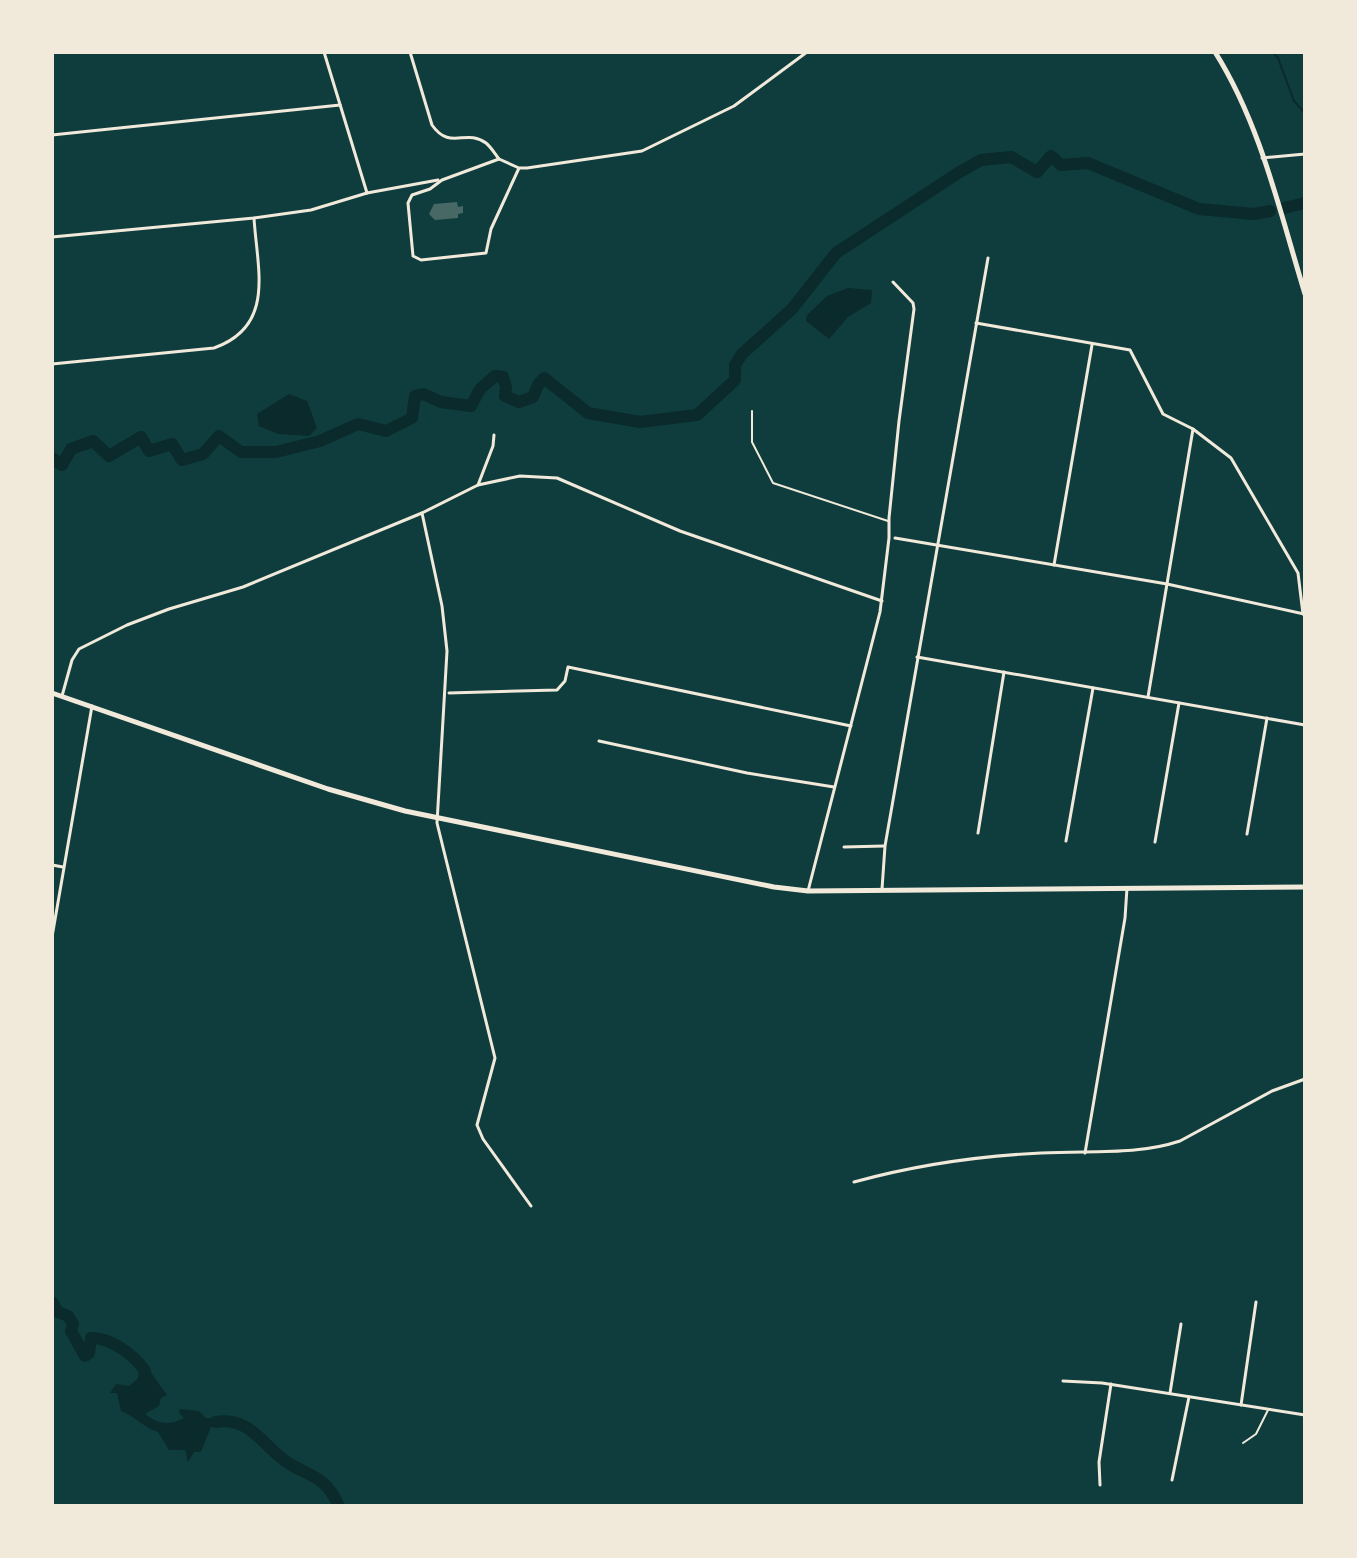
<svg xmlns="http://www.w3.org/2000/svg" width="1357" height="1558" font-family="'Nunito Sans',sans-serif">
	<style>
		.water { fill: #0a2a2b }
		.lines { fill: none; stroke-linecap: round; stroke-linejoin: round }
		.stream { stroke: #0a2a2b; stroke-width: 2 }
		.river { stroke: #0a2a2b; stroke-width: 12 }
		.building { fill: #486865 }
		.service { stroke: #f1e9da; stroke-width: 2 }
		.minor { stroke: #f1e9da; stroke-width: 3 }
		.secondary { stroke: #f1e9da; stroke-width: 5 }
	</style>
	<rect width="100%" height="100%" fill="#0f3d3e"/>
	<g class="water">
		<path d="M 848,288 L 872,290 L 871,303 L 848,317 L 829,339 L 806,321 L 807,315 L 827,296 Z"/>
		<path d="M 289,394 L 307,401 L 317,428 L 309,436 L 278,434 L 259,426 L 257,414 Z"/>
		<path d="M 147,1367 L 167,1395 L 161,1398 L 159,1406 L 145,1414 C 158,1424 169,1426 184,1418 L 179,1413 L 180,1409 L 199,1411 L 206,1418 L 228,1419 L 228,1424 L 211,1427 L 201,1452 L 194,1452 L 188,1462 L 185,1450 L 169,1450 L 158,1432 C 143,1427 136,1417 121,1411 L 117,1393 L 110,1393 L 116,1384 L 129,1386 L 140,1377 L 143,1368 Z"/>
	</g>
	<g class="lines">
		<path class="stream" d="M 1273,52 L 1278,58 L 1294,101 L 1305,113"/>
		<g class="river">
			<path d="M 1284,208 L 1305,203"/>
			<path d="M 52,458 L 62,465 L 71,449 L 93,441 L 109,456 L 141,437 L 149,451 L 172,444 L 182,460 L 203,454 L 219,436 L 241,452 L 276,452 L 320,441 L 358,424 L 386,431 L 412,418 L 415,396 L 423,394 L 441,402 L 471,406 L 480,389 L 495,376 L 503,377 L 506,387 L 505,396 L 519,402 L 533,397 L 538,385 L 544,378 L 588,413 L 640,422 L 697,415 L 735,380 L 735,365 L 742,354 L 792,309 L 836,253 L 958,173 L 981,160 L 1011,157 L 1037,172 L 1051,156 L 1061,165 L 1088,163 L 1199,209 L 1254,214 L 1270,211"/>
			<path d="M 52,1302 L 58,1312 L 68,1316 L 73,1324 L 71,1331 L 85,1356 L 89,1353 L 91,1338 C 112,1338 134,1355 145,1371 L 143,1383"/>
			<path d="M 216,1422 C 251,1416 263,1447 288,1463 C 313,1478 325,1476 339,1506"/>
		</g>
	</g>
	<path class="building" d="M 457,202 L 458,207 L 463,206 L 463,213 L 458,214 L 458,218 L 435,220 L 429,214 L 434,204 Z"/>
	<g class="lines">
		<g class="service">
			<path d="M 752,411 L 752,442 L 773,483 L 888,521"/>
			<path d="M 1243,1443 L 1256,1434 L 1268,1410"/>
		</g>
		<g class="minor">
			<path d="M 324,52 L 367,193"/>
			<path d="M 410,52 L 432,125 C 450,151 466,128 486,143 C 491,147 495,154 499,159"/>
			<path d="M 52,135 L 340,105"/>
			<path d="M 1262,158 L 1305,154"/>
			<path d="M 519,168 L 491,229 L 486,253 L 421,260 L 413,256 L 408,203 L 412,195 L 430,189 L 442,180 L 499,159 L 519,168 L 527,168 L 642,151 L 734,106 L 807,52"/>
			<path d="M 52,237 L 254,218 L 311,210 L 367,193 L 438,180"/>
			<path d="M 976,323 L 1130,350 L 1163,414 L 1193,429 L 1231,458 L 1298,573 L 1303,614"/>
			<path d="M 52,364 L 214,348 C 276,326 257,269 254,218"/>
			<path d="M 478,485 L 493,446 L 494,435"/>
			<path d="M 422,513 L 442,606 L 447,651 L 437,823 L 495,1058 L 477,1125 L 483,1139 L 531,1206"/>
			<path d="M 895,538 L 1167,584 L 1304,614"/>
			<path d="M 1054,565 L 1092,345"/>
			<path d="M 917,657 L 1305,725"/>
			<path d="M 449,693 L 557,690 L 565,681 L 568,667 L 851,726"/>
			<path d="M 62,696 L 72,660 L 79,649 L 127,625 L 169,609 L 243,587 L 422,513 L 478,485 L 520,476 L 557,478 L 680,531 L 882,601"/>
			<path d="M 1148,697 L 1193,429"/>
			<path d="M 599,741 L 747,773 L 834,787"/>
			<path d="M 978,833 L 1004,672"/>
			<path d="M 1247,834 L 1267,718"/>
			<path d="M 1066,841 L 1093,688"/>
			<path d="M 1155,842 L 1179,703"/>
			<path d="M 844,847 L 884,846"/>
			<path d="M 52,865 L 63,867"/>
			<path d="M 882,889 L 885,846 L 988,258"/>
			<path d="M 808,891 L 880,612 L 889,538 L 889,518 L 899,421 L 914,309 L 913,303 L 893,282"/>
			<path d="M 52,937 L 92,706"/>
			<path d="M 1085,1153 L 1125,918 L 1127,888"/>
			<path d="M 854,1182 C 916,1165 978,1156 1041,1153 C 1088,1150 1135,1156 1180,1141 L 1272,1091 L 1305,1079"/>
			<path d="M 1063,1381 L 1102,1383 L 1305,1415"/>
			<path d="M 1170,1393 L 1181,1324"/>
			<path d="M 1241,1405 L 1256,1302"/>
			<path d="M 1172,1480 L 1189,1397"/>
			<path d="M 1100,1485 L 1099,1462 L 1111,1384"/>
		</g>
		<g class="secondary">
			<path d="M 1215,52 C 1261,125 1280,213 1305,294"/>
			<path d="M 52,693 L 328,789 L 405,811 L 774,887 L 808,891 L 1305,887"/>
		</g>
	</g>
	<rect width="1357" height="1558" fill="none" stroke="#f1e9da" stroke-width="108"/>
</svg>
